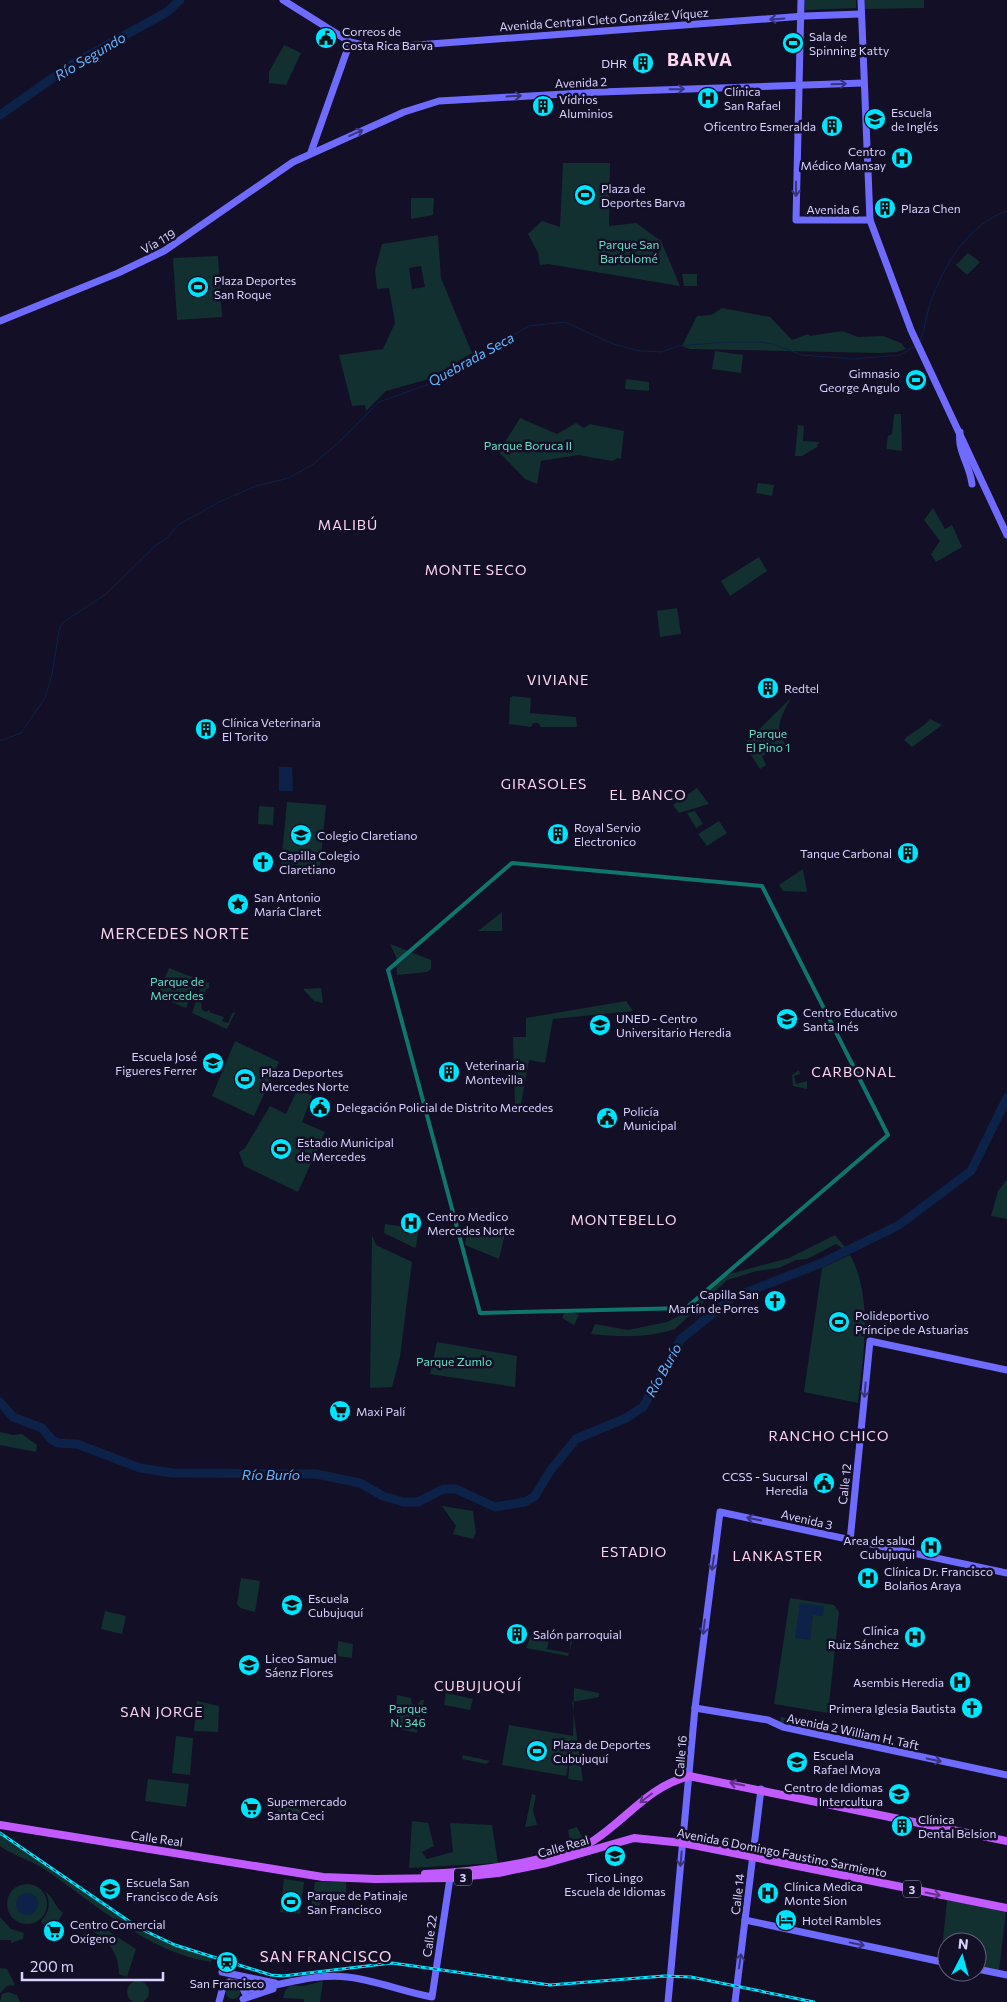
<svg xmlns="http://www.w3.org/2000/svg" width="1007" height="2002" font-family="Commissioner,sans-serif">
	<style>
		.green { fill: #12302f; fill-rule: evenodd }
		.water { fill: #0c2248 }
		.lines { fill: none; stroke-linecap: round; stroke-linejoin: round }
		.stream { stroke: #0c2248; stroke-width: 1 }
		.river { stroke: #0c2248; stroke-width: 9 }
		.secondary { stroke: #6f6bff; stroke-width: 7 }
		.primary { stroke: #c25bff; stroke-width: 8 }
		.rail-casing { stroke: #00e5ff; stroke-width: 3 }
		.rail { stroke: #130f26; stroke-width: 1; stroke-dasharray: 4; stroke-linecap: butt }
		.oneway { stroke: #38347d }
		.oneway2 { stroke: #623188 }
		.marked { fill: none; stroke: #0f766e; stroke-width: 4; stroke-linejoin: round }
		.labels { text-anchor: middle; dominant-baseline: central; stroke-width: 5; stroke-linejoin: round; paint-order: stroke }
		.shield { fill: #130f26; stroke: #9e99be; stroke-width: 1 }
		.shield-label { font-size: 11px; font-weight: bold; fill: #d9d4ff }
		.street-label { font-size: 12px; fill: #d9d4ff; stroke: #130f26 }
		.poi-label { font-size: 12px; fill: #d9d4ff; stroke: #130f26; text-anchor: start }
		.park-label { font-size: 12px; fill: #5fe0c0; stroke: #130f26 }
		.water-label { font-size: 14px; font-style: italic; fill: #62b6ff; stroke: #130f26 }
		.neighbourhood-label { font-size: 14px; letter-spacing: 1px; fill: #ffd6f0; stroke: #130f26 }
		.quarter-label { font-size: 15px; letter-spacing: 1px; fill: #ffd6f0; stroke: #130f26 }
		.district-label { font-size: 18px; font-weight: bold; letter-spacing: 1px; fill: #ffd6f0; stroke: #130f26 }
	</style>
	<rect width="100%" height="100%" fill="#130f26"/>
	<g class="green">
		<path d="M 805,0 L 856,0 L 856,8 L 805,10 Z"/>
		<path d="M 865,0 L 924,0 L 924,8 L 865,9 Z"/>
		<path d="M 284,45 L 301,53 L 286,85 L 269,83 L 269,72 Z"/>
		<path d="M 563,163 L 610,163 L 609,226 L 636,223 L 661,241 L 680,286 L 548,264 L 540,265 L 538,253 L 528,234 L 542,221 L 560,227 Z"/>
		<path d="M 411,198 L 434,198 L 433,215 L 411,219 Z"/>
		<path d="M 438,235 L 441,278 L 472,353 L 429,379 L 386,391 L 366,411 L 365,405 L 352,406 L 339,355 L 383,349 L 395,323 L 389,288 L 377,289 L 375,270 L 382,244 ZM 421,266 L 425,287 L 412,289 L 409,268 Z"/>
		<path d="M 968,253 L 980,262 L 967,275 L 956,265 Z"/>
		<path d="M 218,256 L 222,317 L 177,320 L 173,258 Z"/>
		<path d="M 682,274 L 697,274 L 697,286 L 684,286 Z"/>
		<path d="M 722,308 L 770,317 L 792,340 L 808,334 L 810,336 L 842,331 L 858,337 L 883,336 L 901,343 L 906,349 L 897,352 L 879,353 L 690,349 L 682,346 L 697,316 L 711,315 Z"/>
		<path d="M 715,351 L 743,355 L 741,373 L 712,369 Z"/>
		<path d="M 626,379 L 649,382 L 649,391 L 625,389 Z"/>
		<path d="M 894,414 L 901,414 L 902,451 L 886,449 L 888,436 L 892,434 Z"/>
		<path d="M 520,418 L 557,434 L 576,423 L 584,428 L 590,424 L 624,431 L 621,459 L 618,458 L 612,461 L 578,455 L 541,461 L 537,484 L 525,479 L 499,452 Z"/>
		<path d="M 798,425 L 804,426 L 803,441 L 819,442 L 817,447 L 802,456 L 795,456 Z"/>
		<path d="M 758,483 L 774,485 L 772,496 L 756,493 Z"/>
		<path d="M 933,508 L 945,529 L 952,525 L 962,547 L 936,562 L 931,554 L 940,541 L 924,520 Z"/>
		<path d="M 759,557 L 767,571 L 730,596 L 721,581 Z"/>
		<path d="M 677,608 L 681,634 L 660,637 L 657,611 Z"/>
		<path d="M 513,696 L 531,698 L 530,713 L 576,717 L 577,727 L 541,727 L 538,723 L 533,723 L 531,727 L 509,724 L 510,698 Z"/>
		<path d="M 791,698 C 783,713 771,732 787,745 L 762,756 L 766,765 L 760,769 L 744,744 Z"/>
		<path d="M 930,719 L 942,725 L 912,747 L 904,740 C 909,733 922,729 930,719 Z"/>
		<path d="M 697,788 L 709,804 L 679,813 L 673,805 Z"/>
		<path d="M 287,802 L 326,805 L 320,867 L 281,864 Z"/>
		<path d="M 259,806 L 274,807 L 273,825 L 258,824 Z"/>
		<path d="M 695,811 L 703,824 L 696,828 L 687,813 Z"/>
		<path d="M 719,821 L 727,833 L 707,846 L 698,834 Z"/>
		<path d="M 803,869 L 807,892 L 783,891 L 779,885 Z"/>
		<path d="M 502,912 L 502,931 L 478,931 Z"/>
		<path d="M 390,944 L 431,960 L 431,969 L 427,972 L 397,975 L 396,957 Z"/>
		<path d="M 169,968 L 197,979 L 186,1008 L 157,996 Z"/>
		<path d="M 203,981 L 209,983 L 209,988 L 206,989 L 204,1001 L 201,1003 L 202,1010 L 206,1012 L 210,1009 L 209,1012 L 224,1017 L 222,1021 L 228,1023 L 233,1012 L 235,1013 L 227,1029 L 192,1013 Z"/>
		<path d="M 321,988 L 323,1003 L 314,1001 L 303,989 Z"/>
		<path d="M 626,1001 L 633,1011 L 553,1019 L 545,1063 L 529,1060 L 520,1109 L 515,1107 L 513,1037 L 526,1037 L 526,1018 Z"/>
		<path d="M 235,1041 L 279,1062 L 254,1116 L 212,1096 Z"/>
		<path d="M 799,1070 L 800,1074 L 794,1076 L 796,1084 L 807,1081 L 807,1089 L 793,1086 L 792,1075 Z"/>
		<path d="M 298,1088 L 312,1096 L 302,1122 L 325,1132 L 298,1192 L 244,1166 L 239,1152 L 245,1148 L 270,1106 L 286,1114 Z"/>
		<path d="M 1007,1180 L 1007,1219 L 991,1216 L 998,1191 Z"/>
		<path d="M 385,1224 L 419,1229 L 416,1246 L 415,1248 L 384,1233 Z"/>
		<path d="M 467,1228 L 505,1234 L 499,1259 L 465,1245 Z"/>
		<path d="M 372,1235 L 376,1245 L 412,1262 L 400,1357 L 392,1387 L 370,1388 Z"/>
		<path d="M 835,1235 L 845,1247 L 842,1248 L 836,1244 L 807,1259 L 796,1260 L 779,1268 L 757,1271 L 727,1280 L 675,1329 C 648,1338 620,1337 591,1334 L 595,1324 L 628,1330 L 667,1322 L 689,1311 L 721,1279 L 730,1274 L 789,1258 Z"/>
		<path d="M 850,1255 C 874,1299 863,1356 858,1403 L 804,1392 L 822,1268 Z"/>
		<path d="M 566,1309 L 579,1315 L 574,1325 L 562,1318 Z"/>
		<path d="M 437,1342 L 517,1356 L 515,1387 L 430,1374 Z"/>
		<path d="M 0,1432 L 13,1435 L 22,1434 L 37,1445 L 36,1452 L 0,1445 Z"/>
		<path d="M 442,1506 L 473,1511 L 476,1533 L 473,1539 L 453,1534 L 456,1526 Z"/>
		<path d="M 241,1578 L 260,1581 L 255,1612 L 240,1608 L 237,1604 Z"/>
		<path d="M 790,1598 L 834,1605 L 839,1612 L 828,1713 L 774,1704 Z"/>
		<path d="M 105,1611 L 126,1616 L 122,1634 L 101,1629 Z"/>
		<path d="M 534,1629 L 573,1638 L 568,1656 L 526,1648 ZM 550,1635 L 571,1639 L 569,1653 L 547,1649 Z"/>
		<path d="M 338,1641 L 353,1644 L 352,1658 L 337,1656 Z"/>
		<path d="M 574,1688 L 599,1693 L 599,1697 L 572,1702 L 583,1781 L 568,1779 L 571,1751 L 566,1776 L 502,1765 L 509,1725 L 573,1736 Z"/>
		<path d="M 446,1693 L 473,1699 L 470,1710 L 444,1705 Z"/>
		<path d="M 397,1695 L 411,1698 L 412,1704 L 417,1705 L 421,1700 L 424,1700 L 417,1733 L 395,1728 Z"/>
		<path d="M 197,1701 L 219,1706 L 218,1732 L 194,1731 Z"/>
		<path d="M 781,1717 L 825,1725 L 825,1730 L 780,1722 Z"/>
		<path d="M 176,1736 L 193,1738 L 190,1775 L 172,1773 Z"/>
		<path d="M 463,1755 L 490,1761 L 486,1764 L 462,1759 Z"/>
		<path d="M 148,1779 L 189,1784 L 186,1807 L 145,1801 Z"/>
		<path d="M 532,1794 L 536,1795 L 533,1810 L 537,1825 L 525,1827 Z"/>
		<path d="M 280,1804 L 301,1810 L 299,1817 L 278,1812 Z"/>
		<path d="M 412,1821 L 428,1823 L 434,1846 L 422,1852 L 427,1859 L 453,1852 L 450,1823 L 492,1825 L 498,1863 L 409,1868 Z"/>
		<path d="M 577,1827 L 584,1841 L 571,1846 L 568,1830 Z"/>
		<path d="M 0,1834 L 139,1928 L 175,1945 L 213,1957 L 211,1962 C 148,1953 92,1901 41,1867 C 28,1859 12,1855 0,1846 Z"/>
		<path d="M 284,1879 L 304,1882 L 300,1914 L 280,1912 Z"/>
		<path d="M 315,1882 L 346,1882 L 346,1897 L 322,1895 L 320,1906 L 334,1908 L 332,1909 L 331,1915 L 310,1914 Z"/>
		<circle cx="27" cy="1904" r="20"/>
		<path d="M 45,1891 C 54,1898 55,1907 63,1913 L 59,1920 L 42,1924 L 41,1921 C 50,1912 51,1902 45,1891 Z"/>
		<path d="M 947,1900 L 1006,1912 L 999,1970 L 977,1966 L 977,1942 L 947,1942 L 947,1960 L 941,1959 Z"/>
		<path d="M 0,1917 L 11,1929 L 24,1933 L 23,1939 L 11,1943 L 11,1940 L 0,1940 Z"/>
		<path d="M 93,1921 L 136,1949 L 127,1977 L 119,1974 C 119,1949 105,1939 85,1926 Z"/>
		<path d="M 0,1968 L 7,1969 L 15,1985 L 7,1986 L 0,1993 Z"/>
		<circle cx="138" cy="1992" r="11"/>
		<path d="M 323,1981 L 320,2002 L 304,2002 L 304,1999 L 283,1998 L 285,1991 L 290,1985 L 303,1986 Z"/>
		<circle cx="233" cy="1992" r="7"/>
		<path d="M 8,1992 L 17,1995 L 20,2002 L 0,2002 L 2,1994 Z"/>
	</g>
	<g class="water">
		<path d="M 279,767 L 292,767 L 293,791 L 279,791 Z"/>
		<path d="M 800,1603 L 824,1606 L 823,1616 L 813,1615 L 810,1640 L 795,1638 Z"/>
		<circle cx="27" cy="1904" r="11"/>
	</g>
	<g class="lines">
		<g class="stream">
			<path d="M 920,341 C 925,330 926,316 930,304 C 943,266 968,224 1007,211"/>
			<path d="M 0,741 L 21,733 L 45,698 L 52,675 L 59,631 L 62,623 L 106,594 L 156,545 L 167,538 L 178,525 L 219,502 L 256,486 L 289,478 L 312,465 L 337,444 L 379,402 L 429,384 L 529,326 L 565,322 L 613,344 L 640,351 L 662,352 L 678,346 L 726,342 L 759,342 L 773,344 L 802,355 L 853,359 L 900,355 L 915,346"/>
		</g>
		<g class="river">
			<path d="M 0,115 L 71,65 L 167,12 L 180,0"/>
			<path d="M 0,1402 L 13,1417 L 42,1428 L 52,1440 L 58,1443 L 77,1444 L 140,1468 L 172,1473 L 316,1474 L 360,1483 L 383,1496 L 403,1502 L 418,1502 L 443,1489 L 456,1489 L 495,1507 L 525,1502 L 535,1496 L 550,1471 L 576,1439 L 626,1418 L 643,1407 L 681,1339 L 732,1298 L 824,1262 L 899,1225 L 971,1171 L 1007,1098"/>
		</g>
		<g class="secondary">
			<path d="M 283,0 L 350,42 L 377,48 L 805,16 L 861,14"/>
			<path d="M 801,0 L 796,220 L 870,220"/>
			<path d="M 861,0 L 870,220 L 911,330 L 1007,535"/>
			<path d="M 311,152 L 350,42"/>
			<path d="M 0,321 L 118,273 L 164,251 L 293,162 L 404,112 L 439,101 L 600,92 L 863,83"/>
			<path d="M 960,432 C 957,451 970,465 972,484"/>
			<path d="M 850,1541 L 870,1341 L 1007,1370"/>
			<path d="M 695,1708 L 768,1720 L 783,1727 L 1007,1775"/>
			<path d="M 745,1920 L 947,1963"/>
			<path d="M 977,1969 L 1007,1975"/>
			<path d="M 222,1972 L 275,1983"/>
			<path d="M 244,1990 C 278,1987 312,1973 347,1977 C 376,1980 403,1992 432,1997 L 450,1878"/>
			<path d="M 243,1999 L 273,1989"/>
			<path d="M 219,2002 L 223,1987 L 229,1982 L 241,1984 L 245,1993"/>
			<path d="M 668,2002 L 695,1708 L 720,1512 L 1007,1573"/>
			<path d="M 735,2002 L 761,1789"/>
		</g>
		<g class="primary">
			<path d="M 0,1825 L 323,1877 L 376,1879 L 450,1878 L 498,1873 L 547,1863 L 634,1838 L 683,1843 L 1007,1908"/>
			<path d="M 425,1874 C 470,1872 514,1867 557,1854 C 569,1851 582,1848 593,1841 C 626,1820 649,1786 689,1776 L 1007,1841"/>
		</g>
		<g class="rail-casing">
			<path id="rail" d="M 0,1833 L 139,1928 L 175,1945 L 271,1975 L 283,1976 L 392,1963 L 550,1985 L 664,1976 L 691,1977 L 814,2002"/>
		</g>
		<use href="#rail" class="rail"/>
	</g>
	<defs><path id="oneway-shaft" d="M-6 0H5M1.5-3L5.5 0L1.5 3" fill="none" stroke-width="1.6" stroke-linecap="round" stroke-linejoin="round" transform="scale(1.25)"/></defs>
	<g class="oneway">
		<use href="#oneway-shaft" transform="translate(777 19) rotate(176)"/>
		<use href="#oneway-shaft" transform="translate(839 84) rotate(-2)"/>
		<use href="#oneway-shaft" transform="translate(677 89) rotate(-1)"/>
		<use href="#oneway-shaft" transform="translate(514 96) rotate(-3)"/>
		<use href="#oneway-shaft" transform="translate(356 133) rotate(-24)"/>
		<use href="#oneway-shaft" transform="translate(796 189) rotate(90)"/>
		<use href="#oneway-shaft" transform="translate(865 1390) rotate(95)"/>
		<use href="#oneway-shaft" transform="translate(754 1519) rotate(-168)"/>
		<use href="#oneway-shaft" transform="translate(713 1563) rotate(98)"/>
		<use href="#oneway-shaft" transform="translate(704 1627) rotate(97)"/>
		<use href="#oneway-shaft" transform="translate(934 1760) rotate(12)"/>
		<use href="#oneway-shaft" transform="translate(681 1859) rotate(95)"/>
		<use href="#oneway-shaft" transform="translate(857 1944) rotate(12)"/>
		<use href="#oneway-shaft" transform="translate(740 1961) rotate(-82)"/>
	</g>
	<g class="oneway2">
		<use href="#oneway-shaft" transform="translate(737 1784) rotate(-168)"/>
		<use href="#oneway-shaft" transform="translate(646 1798) rotate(143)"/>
		<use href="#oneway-shaft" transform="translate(933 1894) rotate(11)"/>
	</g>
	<path class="marked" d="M 512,863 L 762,886 L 888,1135 L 686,1308 L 480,1313 L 388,970 Z"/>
	<defs>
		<g id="civic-disc" transform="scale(1.125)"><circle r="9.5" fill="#00e5ff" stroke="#130f26"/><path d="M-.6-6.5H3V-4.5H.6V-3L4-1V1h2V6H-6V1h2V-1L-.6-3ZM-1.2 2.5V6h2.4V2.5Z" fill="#111"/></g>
		<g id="stadium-disc" transform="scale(1.125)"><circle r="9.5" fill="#00e5ff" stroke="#130f26"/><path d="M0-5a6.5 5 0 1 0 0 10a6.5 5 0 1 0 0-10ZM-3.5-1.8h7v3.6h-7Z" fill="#111"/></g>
		<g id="building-disc" transform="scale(1.125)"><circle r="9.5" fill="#00e5ff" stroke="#130f26"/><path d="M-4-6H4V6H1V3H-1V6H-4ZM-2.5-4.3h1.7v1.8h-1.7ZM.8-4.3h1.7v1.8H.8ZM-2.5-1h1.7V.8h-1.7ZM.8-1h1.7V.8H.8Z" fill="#111"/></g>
		<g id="hospital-disc" transform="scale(1.125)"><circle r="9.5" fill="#00e5ff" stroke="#130f26"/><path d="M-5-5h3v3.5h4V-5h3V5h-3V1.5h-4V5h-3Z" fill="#111"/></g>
		<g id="university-disc" transform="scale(1.125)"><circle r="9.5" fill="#00e5ff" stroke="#130f26"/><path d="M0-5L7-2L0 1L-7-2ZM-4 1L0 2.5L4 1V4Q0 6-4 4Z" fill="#111"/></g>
		<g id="school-disc" transform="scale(1.125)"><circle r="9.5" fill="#00e5ff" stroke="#130f26"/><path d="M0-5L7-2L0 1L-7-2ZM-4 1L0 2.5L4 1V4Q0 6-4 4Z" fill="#111"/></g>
		<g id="church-disc" transform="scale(1.125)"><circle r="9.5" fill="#00e5ff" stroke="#130f26"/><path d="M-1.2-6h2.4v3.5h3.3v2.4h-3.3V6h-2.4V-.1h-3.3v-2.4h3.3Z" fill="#111"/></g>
		<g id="sight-disc" transform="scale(1.125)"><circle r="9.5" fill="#00e5ff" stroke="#130f26"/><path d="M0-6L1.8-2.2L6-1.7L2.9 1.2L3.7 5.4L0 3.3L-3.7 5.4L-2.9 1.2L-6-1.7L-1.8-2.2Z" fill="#111"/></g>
		<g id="supermarket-disc" transform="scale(1.125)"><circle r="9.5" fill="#00e5ff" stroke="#130f26"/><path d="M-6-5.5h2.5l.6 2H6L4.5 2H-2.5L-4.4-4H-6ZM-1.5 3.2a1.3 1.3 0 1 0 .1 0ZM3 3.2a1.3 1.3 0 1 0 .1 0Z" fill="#111"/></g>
		<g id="hotel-disc" transform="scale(1.125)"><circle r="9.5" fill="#00e5ff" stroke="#130f26"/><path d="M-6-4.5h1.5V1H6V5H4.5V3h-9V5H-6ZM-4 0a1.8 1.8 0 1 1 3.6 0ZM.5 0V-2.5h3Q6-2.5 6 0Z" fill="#111"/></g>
		<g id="station-disc" transform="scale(1.125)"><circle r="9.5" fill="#00e5ff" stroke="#130f26"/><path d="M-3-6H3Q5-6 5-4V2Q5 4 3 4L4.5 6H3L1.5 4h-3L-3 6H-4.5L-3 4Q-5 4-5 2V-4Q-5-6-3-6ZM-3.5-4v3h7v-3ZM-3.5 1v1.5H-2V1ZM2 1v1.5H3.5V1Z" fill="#111"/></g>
	</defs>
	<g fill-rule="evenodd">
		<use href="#civic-disc" x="326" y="38"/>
		<use href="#stadium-disc" x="793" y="43"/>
		<use href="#building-disc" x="643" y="63"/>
		<use href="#hospital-disc" x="708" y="98"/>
		<use href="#building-disc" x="543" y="106"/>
		<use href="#university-disc" x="875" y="119"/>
		<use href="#building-disc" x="832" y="126"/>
		<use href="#hospital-disc" x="902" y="158"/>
		<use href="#stadium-disc" x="585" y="195"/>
		<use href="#building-disc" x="885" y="208"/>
		<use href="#stadium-disc" x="198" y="287"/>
		<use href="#stadium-disc" x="916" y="380"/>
		<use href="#building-disc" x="768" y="688"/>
		<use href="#building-disc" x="206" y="729"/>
		<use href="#building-disc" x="558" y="834"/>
		<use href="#school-disc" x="301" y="835"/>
		<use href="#building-disc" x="908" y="853"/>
		<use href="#church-disc" x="263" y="862"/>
		<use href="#sight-disc" x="238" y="904"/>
		<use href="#school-disc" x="787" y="1019"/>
		<use href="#university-disc" x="600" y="1025"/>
		<use href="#school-disc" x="213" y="1063"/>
		<use href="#building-disc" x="449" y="1072"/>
		<use href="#stadium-disc" x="245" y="1079"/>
		<use href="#civic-disc" x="320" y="1107"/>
		<use href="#civic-disc" x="607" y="1118"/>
		<use href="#stadium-disc" x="281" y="1149"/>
		<use href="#hospital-disc" x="411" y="1223"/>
		<use href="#church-disc" x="775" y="1301"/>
		<use href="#stadium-disc" x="839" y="1322"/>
		<use href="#supermarket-disc" x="340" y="1411"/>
		<use href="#civic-disc" x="824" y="1483"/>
		<use href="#hospital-disc" x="931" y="1547"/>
		<use href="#hospital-disc" x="868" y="1578"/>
		<use href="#school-disc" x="292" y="1605"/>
		<use href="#building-disc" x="517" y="1634"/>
		<use href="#hospital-disc" x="915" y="1637"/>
		<use href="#school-disc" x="249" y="1665"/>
		<use href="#hospital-disc" x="960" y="1682"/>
		<use href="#church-disc" x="972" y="1708"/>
		<use href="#stadium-disc" x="537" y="1751"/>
		<use href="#school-disc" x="797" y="1762"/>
		<use href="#university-disc" x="899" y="1794"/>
		<use href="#supermarket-disc" x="251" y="1808"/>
		<use href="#building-disc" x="902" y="1826"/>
		<use href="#school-disc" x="615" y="1856"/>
		<use href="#school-disc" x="110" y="1889"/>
		<use href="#hospital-disc" x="768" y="1893"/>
		<use href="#stadium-disc" x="291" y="1902"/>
		<use href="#hotel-disc" x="786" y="1920"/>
		<use href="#supermarket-disc" x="54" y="1931"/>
		<use href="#station-disc" x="227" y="1962"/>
	</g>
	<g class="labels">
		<g class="shield">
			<rect x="454" y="1868.5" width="18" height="17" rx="4"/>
			<rect x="903" y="1880.5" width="18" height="17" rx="4"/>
		</g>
		<g class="shield-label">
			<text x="463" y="1877">3</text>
			<text x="912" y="1889">3</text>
		</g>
		<g class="street-label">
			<text transform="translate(604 19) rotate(-4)">Avenida Central Cleto González Víquez</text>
			<text transform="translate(581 82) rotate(-2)">Avenida 2</text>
			<text x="833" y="209">Avenida 6</text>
			<text transform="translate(158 241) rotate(-29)">Vía 119</text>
			<text transform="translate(844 1484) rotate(-84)">Calle 12</text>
			<text transform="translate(807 1519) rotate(13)">Avenida 3</text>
			<text transform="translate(853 1731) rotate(12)">Avenida 2 William H. Taft</text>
			<text transform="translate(680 1756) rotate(-85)">Calle 16</text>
			<text transform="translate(157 1838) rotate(8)">Calle Real</text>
			<text transform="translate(563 1846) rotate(-16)">Calle Real</text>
			<text transform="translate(782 1852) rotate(11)">Avenida 6 Domingo Faustino Sarmiento</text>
			<text transform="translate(737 1894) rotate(-83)">Calle 14</text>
			<text transform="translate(429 1936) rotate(-82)">Calle 22</text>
		</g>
		<g class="poi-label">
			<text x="342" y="31">Correos de<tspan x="342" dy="14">Costa Rica Barva</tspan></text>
			<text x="809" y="36">Sala de<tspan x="809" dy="14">Spinning Katty</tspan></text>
			<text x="627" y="63" text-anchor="end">DHR</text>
			<text x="724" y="91">Clínica<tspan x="724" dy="14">San Rafael</tspan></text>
			<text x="559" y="99">Vidrios<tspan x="559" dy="14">Aluminios</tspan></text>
			<text x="891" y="112">Escuela<tspan x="891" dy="14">de Inglés</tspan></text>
			<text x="816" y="126" text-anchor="end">Oficentro Esmeralda</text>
			<text x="886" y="151" text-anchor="end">Centro<tspan x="886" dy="14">Médico Mansay</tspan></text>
			<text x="601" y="188">Plaza de<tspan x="601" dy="14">Deportes Barva</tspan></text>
			<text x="901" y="208">Plaza Chen</text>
			<text x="214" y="280">Plaza Deportes<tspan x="214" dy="14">San Roque</tspan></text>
			<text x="900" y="373" text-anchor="end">Gimnasio<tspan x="900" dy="14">George Angulo</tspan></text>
			<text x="784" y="688">Redtel</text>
			<text x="222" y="722">Clínica Veterinaria<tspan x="222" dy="14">El Torito</tspan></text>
			<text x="574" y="827">Royal Servio<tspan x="574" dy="14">Electronico</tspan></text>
			<text x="317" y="835">Colegio Claretiano</text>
			<text x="892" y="853" text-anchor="end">Tanque Carbonal</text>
			<text x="279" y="855">Capilla Colegio<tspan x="279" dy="14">Claretiano</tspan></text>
			<text x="254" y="897">San Antonio<tspan x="254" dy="14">María Claret</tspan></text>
			<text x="803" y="1012">Centro Educativo<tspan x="803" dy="14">Santa Inés</tspan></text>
			<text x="616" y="1018">UNED - Centro<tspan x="616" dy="14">Universitario Heredia</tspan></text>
			<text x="197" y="1056" text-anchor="end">Escuela José<tspan x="197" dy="14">Figueres Ferrer</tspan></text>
			<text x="465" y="1065">Veterinaria<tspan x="465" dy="14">Montevilla</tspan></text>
			<text x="261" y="1072">Plaza Deportes<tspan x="261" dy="14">Mercedes Norte</tspan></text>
			<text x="336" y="1107">Delegación Policial de Distrito Mercedes</text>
			<text x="623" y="1111">Policía<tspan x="623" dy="14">Municipal</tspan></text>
			<text x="297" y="1142">Estadio Municipal<tspan x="297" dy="14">de Mercedes</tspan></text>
			<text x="427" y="1216">Centro Medico<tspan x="427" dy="14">Mercedes Norte</tspan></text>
			<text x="759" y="1294" text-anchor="end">Capilla San<tspan x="759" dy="14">Martín de Porres</tspan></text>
			<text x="855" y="1315">Polideportivo<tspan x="855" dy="14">Príncipe de Astuarias</tspan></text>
			<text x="356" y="1411">Maxi Palí</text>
			<text x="808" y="1476" text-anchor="end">CCSS - Sucursal<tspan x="808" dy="14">Heredia</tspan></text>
			<text x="915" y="1540" text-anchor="end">Area de salud<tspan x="915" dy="14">Cubujuqui</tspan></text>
			<text x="884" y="1571">Clínica Dr. Francisco<tspan x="884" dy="14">Bolaños Araya</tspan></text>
			<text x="308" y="1598">Escuela<tspan x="308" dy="14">Cubujuquí</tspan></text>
			<text x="899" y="1630" text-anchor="end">Clínica<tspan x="899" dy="14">Ruiz Sánchez</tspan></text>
			<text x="533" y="1634">Salón parroquial</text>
			<text x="265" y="1658">Liceo Samuel<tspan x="265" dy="14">Sáenz Flores</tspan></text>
			<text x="944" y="1682" text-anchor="end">Asembis Heredia</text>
			<text x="956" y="1708" text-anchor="end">Primera Iglesia Bautista</text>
			<text x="553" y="1744">Plaza de Deportes<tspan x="553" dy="14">Cubujuquí</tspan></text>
			<text x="813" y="1755">Escuela<tspan x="813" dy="14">Rafael Moya</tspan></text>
			<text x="883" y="1787" text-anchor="end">Centro de Idiomas<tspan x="883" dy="14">Intercultura</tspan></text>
			<text x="267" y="1801">Supermercado<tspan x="267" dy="14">Santa Ceci</tspan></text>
			<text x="918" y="1819">Clínica<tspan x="918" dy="14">Dental Belsion</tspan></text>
			<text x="615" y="1877" text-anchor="middle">Tico Lingo<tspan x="615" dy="14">Escuela de Idiomas</tspan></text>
			<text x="126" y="1882">Escuela San<tspan x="126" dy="14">Francisco de Asís</tspan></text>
			<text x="784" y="1886">Clínica Medica<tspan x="784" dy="14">Monte Sion</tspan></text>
			<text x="307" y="1895">Parque de Patinaje<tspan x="307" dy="14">San Francisco</tspan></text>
			<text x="802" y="1920">Hotel Rambles</text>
			<text x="70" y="1924">Centro Comercial<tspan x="70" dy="14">Oxígeno</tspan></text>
			<text x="227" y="1983" text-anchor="middle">San Francisco</text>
		</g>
		<g class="park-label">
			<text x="629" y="244">Parque San<tspan x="629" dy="14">Bartolomé</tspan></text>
			<text x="528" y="445">Parque Boruca II</text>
			<text x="768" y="733">Parque<tspan x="768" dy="14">El Pino 1</tspan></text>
			<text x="177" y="981">Parque de<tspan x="177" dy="14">Mercedes</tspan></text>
			<text x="454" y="1361">Parque Zumlo</text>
			<text x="408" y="1708">Parque<tspan x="408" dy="14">N. 346</tspan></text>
		</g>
		<g class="water-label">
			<text transform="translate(90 56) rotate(-31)">Río Segundo</text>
			<text transform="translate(471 359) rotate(-29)">Quebrada Seca</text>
			<text transform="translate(663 1370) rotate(-61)">Río Burío</text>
			<text x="271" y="1474">Río Burío</text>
		</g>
		<g class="neighbourhood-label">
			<text x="348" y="524">MALIBÚ</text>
			<text x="476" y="569">MONTE SECO</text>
			<text x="558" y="679">VIVIANE</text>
			<text x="544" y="783">GIRASOLES</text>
			<text x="648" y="794">EL BANCO</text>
			<text x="854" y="1071">CARBONAL</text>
			<text x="624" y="1219">MONTEBELLO</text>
			<text x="829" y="1435">RANCHO CHICO</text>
			<text x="634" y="1551">ESTADIO</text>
			<text x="778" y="1555">LANKASTER</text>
			<text x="478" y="1685">CUBUJUQUÍ</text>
			<text x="162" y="1711">SAN JORGE</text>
		</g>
		<g class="quarter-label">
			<text x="175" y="933">MERCEDES NORTE</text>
			<text x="326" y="1956">SAN FRANCISCO</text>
		</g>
		<g class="district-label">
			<text x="700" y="59">BARVA</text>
		</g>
	</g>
	<g transform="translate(962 1957) rotate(6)"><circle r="24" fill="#130f26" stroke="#625e7d"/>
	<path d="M0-4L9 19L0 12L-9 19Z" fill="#00e5ff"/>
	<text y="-8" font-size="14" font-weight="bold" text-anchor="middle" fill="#d9d4ff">N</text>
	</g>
	<path d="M22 1972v8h141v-8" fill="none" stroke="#d9d4ff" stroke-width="2.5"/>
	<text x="30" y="1972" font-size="15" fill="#d9d4ff" stroke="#130f26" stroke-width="4" paint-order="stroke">200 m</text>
</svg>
